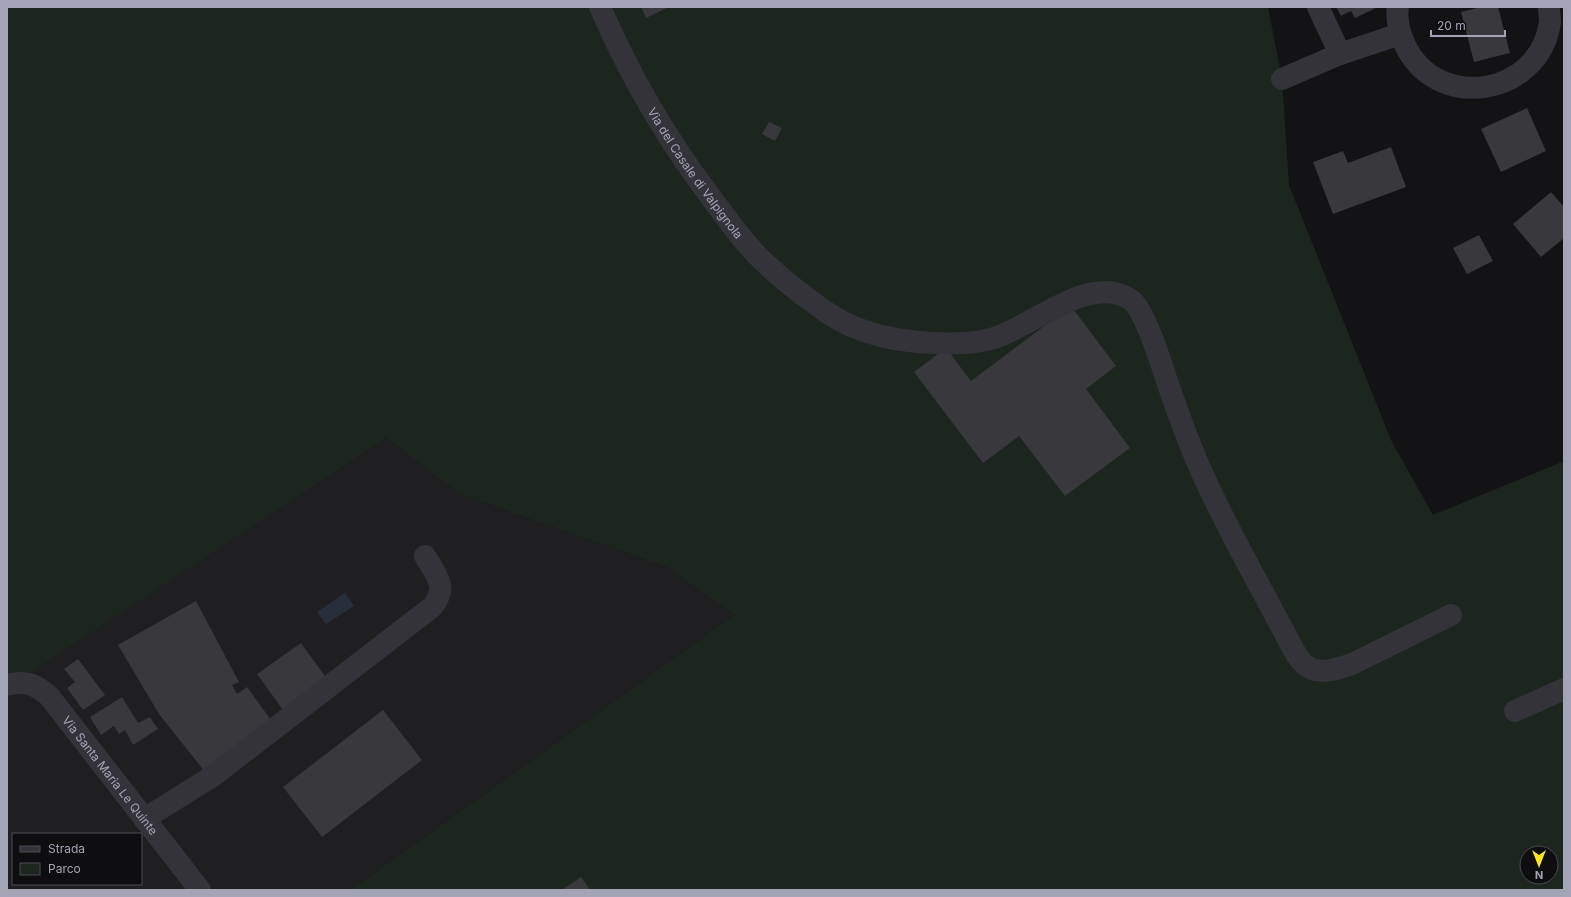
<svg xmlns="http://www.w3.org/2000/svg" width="1571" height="897" font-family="Inter,sans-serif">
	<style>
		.built { fill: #1f1f22; fill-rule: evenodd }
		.green { fill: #1d251f; fill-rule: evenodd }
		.water { fill: #282e3a }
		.building { fill: #38383d }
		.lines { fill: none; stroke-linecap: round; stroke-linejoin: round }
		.minor { stroke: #34333a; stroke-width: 22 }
		.labels { text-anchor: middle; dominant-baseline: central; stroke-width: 3; stroke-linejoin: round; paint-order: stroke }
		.street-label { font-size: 12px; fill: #a3a5b7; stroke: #0e0e10 }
	</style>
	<rect width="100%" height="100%" fill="#131315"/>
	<path class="built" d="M 386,438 L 459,494 L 666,567 L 734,615 L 350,890 L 7,890 L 7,684 ZM 13,834 L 141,834 L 141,884 L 13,884 Z"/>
	<path class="green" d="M 7,7 L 1268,7 L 1282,79 L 1289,185 L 1391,440 L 1433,515 L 1564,461 L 1564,890 L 350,890 L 734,615 L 666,567 L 459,494 L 386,438 L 7,688 ZM 1527,853 L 1551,853 L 1551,877 L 1527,877 Z"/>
	<path class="water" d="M 345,593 L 354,606 L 326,624 L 317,612 Z"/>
	<g class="building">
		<path d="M 641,7 L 669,7 L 646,18 Z"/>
		<path d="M 1336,7 L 1378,7 L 1355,18 L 1351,11 L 1341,16 Z"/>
		<path d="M 1481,7 L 1498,7 L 1510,53 L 1474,62 L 1461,12 Z"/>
		<path d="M 1527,108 L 1546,151 L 1501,172 L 1481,129 Z"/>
		<path d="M 769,122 L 782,128 L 775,141 L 762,134 Z"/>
		<path d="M 1391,147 L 1406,187 L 1333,214 L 1313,162 L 1343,151 L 1348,163 Z"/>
		<path d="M 1551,192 L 1564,207 L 1564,238 L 1541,257 L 1513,224 Z"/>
		<path d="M 1479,235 L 1493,261 L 1467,274 L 1453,248 Z"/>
		<path d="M 1071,306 L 1116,366 L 1086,389 L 1130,448 L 1065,496 L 1019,436 L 983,463 L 914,372 L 946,348 L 971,381 Z"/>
		<path d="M 196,601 L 239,682 L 232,685 L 237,694 L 247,687 L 271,720 L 205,772 L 159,714 L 118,645 Z"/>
		<path d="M 301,643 L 327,679 L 283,710 L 257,674 Z"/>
		<path d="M 78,659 L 105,695 L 83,710 L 67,688 L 75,682 L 64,669 Z"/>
		<path d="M 122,697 L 138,723 L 150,717 L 158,729 L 133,745 L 125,730 L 119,734 L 114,726 L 101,735 L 90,717 Z"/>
		<path d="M 383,710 L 422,760 L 322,837 L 283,787 Z"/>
		<path d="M 581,877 L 590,890 L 562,890 Z"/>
	</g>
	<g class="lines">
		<g class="minor">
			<path id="s1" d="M 600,7 C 629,74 666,138 710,196 C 724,215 738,235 754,252 C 769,268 786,282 803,295 C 819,307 836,320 854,327 C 880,338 908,342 935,343 C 955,344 975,344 994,338 C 1033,326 1091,272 1131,300 C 1146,311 1163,370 1170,390 C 1179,415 1188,441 1199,466 C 1226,528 1261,587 1292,647 C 1295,652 1299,659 1303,663 C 1316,677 1337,669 1352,664 L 1451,615"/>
			<path d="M 1318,7 L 1340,54"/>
			<path d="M 1398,7 C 1396,19 1400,34 1405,45 C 1437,113 1540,96 1550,22 C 1550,17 1549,12 1549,7"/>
			<path d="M 1282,79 L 1340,54 L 1400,34"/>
			<path id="s2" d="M 7,685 C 25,680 35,684 49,696 L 200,890"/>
			<path d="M 1515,711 L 1564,689"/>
			<path d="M 144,819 L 213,776 L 432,607 C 449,587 436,575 425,556"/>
		</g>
	</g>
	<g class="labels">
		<g class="street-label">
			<text stroke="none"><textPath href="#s1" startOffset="192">Via del Casale di Valpignola</textPath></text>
			<text stroke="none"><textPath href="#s2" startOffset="146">Via Santa Maria Le Quinte</textPath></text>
		</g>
	</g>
	<rect width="1571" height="897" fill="none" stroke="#a3a5b7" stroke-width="16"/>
	<rect x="12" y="833" width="130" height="52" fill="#0e0e10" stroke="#4a4a53"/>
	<rect x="20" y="846" width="20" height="6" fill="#34333a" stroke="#4a4a53"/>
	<text x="48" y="853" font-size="12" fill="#a3a5b7">Strada</text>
	<rect x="20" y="863" width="20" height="12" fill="#1d251f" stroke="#4a4a53"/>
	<text x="48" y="873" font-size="12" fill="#a3a5b7">Parco</text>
	<g transform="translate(1539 865) rotate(180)"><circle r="19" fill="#0e0e10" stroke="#4a4a53"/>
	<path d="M0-3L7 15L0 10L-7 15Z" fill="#ffe321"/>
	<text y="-6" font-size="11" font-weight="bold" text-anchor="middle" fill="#a3a5b7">N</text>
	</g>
	<path d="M1431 30v6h74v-6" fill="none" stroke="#a3a5b7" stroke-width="2"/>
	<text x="1437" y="30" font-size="12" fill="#a3a5b7" stroke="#0e0e10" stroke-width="3" paint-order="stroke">20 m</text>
</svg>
